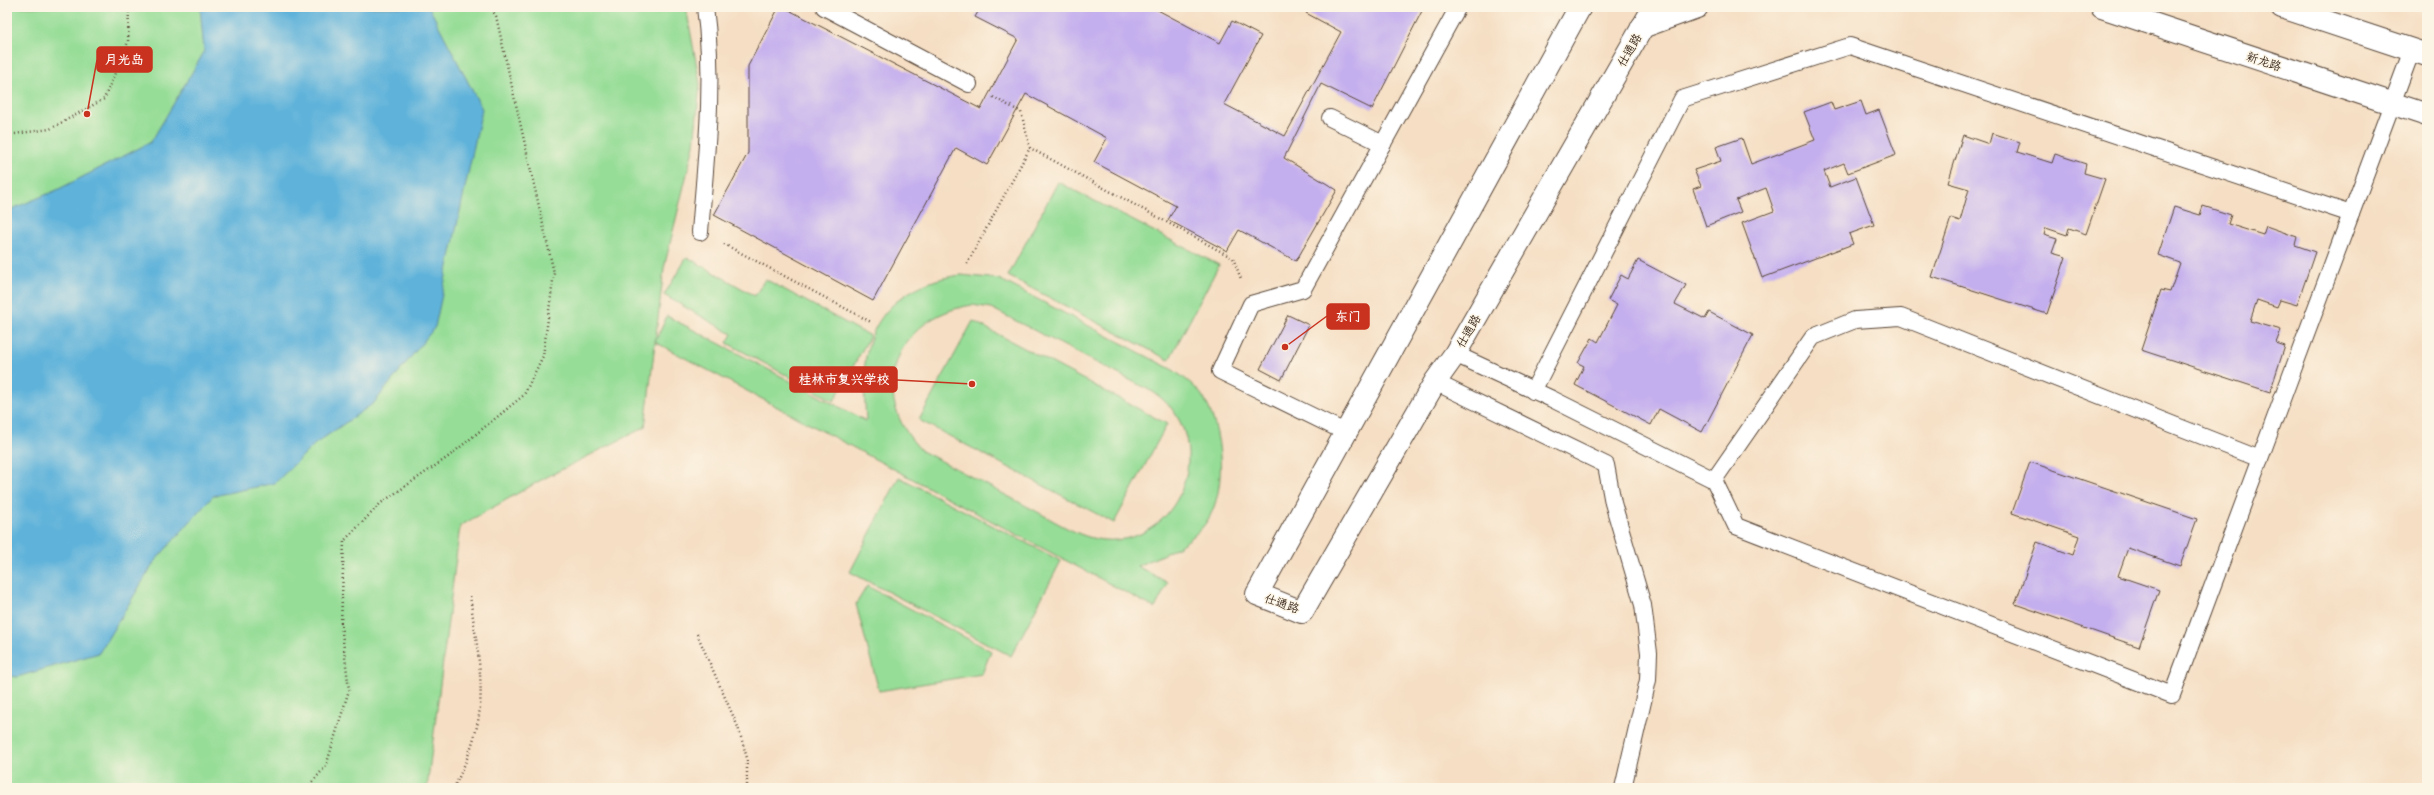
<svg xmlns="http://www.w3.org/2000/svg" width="2434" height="795" font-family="Delius,'LXGW WenKai TC',sans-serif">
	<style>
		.green { fill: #96dd97; stroke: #68845a; fill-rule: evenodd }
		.water { fill: #5fb2da; stroke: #4d6e7c }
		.building { fill: #c4afee }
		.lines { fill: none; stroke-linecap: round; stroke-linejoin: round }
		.lane-casing { stroke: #574537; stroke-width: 18 }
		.secondary-casing { stroke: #574537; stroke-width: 24 }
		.path { stroke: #574537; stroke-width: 2.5; stroke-dasharray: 1 3; stroke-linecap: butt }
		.lane { stroke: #fff; stroke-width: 16 }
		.secondary { stroke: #fff; stroke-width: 22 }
		.labels { text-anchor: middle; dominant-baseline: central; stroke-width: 3; stroke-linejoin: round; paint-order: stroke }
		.street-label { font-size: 12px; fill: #3b2a1e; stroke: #fcf5e5 }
		.leader { fill: none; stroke: #c8321e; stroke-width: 1.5 }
		.callout-dot { fill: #c8321e; stroke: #fcf5e5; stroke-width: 1.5 }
		.callout { fill: #c8321e; stroke: #c8321e; stroke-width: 1.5 }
		.callout-label { font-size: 13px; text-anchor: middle; font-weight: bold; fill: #fff }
	</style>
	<rect width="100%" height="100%" fill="#fcf5e5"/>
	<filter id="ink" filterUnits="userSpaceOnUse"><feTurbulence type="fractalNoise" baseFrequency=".025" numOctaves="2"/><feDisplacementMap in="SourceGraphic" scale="8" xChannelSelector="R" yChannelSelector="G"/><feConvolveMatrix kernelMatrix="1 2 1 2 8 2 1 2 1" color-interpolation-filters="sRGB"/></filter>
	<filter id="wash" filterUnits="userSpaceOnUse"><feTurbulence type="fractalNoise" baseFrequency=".012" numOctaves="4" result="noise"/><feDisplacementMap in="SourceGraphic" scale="16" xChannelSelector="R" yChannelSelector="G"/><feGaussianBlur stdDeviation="0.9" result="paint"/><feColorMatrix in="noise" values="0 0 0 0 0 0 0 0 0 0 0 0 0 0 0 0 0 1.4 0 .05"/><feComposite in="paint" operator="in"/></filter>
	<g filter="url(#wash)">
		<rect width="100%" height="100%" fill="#f5dec3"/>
		<g class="green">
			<path d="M 7,7 L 686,7 L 700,84 L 694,145 L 664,268 L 645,427 L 543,479 L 460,526 L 427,788 L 7,788 Z"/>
			<path d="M 1058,182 L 1219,265 L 1169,360 L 1008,276 Z"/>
			<path d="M 687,257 L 755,296 L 765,279 L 870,336 L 834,401 L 727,343 L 732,334 L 664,295 Z"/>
			<path d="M 961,275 L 999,279 L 1173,370 C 1183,377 1193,384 1201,394 C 1224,426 1230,500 1200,530 C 1182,548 1160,556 1137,566 L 1168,583 L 1155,608 L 655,342 L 667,316 L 866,421 C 865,400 862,378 866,357 C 873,308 915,280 961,275 ZM 972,305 L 991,308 L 1153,392 C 1220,435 1184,546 1104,540 C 1079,538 1055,521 1032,509 C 996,490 959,470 922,451 C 866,395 894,317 972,305 Z"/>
			<path d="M 973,321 L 1167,424 L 1114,523 L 919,420 Z"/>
			<path d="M 899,477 L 1061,561 L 1011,656 L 850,572 Z"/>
			<path d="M 867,586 L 991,651 L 982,674 L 879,691 L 856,604 Z"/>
		</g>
		<path class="water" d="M 200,7 L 429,7 L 482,109 L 435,327 L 374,403 L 315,444 L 275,483 L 213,496 L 155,561 L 99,653 L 17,677 L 7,676 L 7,211 L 57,190 L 151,142 L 204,52 Z"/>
		<g id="blocks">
			<g class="building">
				<path d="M 779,7 L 783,7 L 981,109 L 1018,39 L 975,17 L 981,7 L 1152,7 L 1220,43 L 1232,21 L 1261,36 L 1224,104 L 1285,136 L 1341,32 L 1306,13 L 1309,7 L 1424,7 L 1372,109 L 1321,84 L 1284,158 L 1337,190 L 1296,261 L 1239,230 L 1227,251 L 1168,220 L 1176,206 L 1094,162 L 1107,138 L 1026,94 L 987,165 L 956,148 L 873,301 L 714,215 L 748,153 L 748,66 Z"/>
				<path d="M 1861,101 L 1866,115 L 1879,110 L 1896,155 L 1848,173 L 1844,163 L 1824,171 L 1830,187 L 1856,177 L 1874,225 L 1849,234 L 1853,244 L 1762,278 L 1742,223 L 1774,211 L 1766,188 L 1736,200 L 1741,212 L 1706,226 L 1693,189 L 1701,186 L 1694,170 L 1721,161 L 1716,147 L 1742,138 L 1751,164 L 1815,140 L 1804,112 L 1831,102 L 1834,110 Z"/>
				<path d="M 1992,133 L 2020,142 L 2017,152 L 2052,163 L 2055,154 L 2086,164 L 2084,173 L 2105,179 L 2086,234 L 2069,228 L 2067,235 L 2046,228 L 2044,235 L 2057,239 L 2052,253 L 2066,257 L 2047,314 L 1932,277 L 1951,218 L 1960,221 L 1969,189 L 1948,183 L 1963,135 L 1989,144 Z"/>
				<path d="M 2203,206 L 2231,215 L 2228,224 L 2263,235 L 2266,226 L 2297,237 L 2295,245 L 2315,252 L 2297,305 L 2280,300 L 2277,307 L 2257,300 L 2250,321 L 2281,330 L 2276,343 L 2285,346 L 2270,392 L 2141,350 L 2161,290 L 2170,292 L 2180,263 L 2158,255 L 2174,207 L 2200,215 Z"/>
				<path d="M 1638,260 L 1686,285 L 1675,304 L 1705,319 L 1709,312 L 1753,335 L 1702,432 L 1659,409 L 1651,425 L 1575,385 L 1584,366 L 1578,363 L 1592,338 L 1598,342 L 1617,305 L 1608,300 L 1621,275 L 1628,279 Z"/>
				<path d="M 1288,315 L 1309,325 L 1281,380 L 1260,369 Z"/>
				<path d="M 2030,462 L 2197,519 L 2180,566 L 2128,548 L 2118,576 L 2159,590 L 2139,647 L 2015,604 L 2037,542 L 2073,555 L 2079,536 L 2012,513 Z"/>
			</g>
		</g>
	</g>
	<g filter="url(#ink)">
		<use href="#blocks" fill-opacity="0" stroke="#574537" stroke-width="1"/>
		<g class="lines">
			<g class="lane-casing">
				<g id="lane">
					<path d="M 824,7 L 969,84"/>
					<path d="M 1330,118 L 1383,144"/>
					<path d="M 700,232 C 706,157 715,81 705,7"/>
					<path d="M 1455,354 L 1552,399 L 1714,480 L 1736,526 L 2172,695 L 2412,50"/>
					<path d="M 1435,382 L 1606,465 L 1613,503 L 1643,605 L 1649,653 L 1648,680 L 1623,788"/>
					<path d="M 1533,391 L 1682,99 L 1850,46 L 2351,214"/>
					<path d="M 1347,433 L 1220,371 L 1251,304 L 1303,289 L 1458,7"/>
					<path d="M 1714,480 L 1813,337 L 1855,320 L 1901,317 L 2260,459"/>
				</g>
			</g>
			<g class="secondary-casing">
				<g id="secondary">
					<path d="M 1580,7 L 1257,594 L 1302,612 L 1435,382 L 1455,354 L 1654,7"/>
					<path d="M 2102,7 L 2427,115"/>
					<path d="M 2282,7 L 2427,55"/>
					<path d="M 1642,27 L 1697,7"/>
				</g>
			</g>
			<g class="path">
				<path d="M 993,97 L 1021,112 L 1030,148 L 1233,258 L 1241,279"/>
				<path d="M 7,135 L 50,129 L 104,99 L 128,42 L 129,7"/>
				<path d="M 724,244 L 871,322"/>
				<path d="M 967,264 L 1030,148"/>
				<path d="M 697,634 L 738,727 L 747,758 L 747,788"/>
				<path d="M 307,788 L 326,766 L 349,690 L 341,624 L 344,541 L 381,503 L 448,457 L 524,395 L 543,356 L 554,273 L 496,16 L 490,7"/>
				<path d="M 454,788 C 462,771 470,753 475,734 C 488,690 475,639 470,595"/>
			</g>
			<use href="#lane" class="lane"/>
			<use href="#secondary" class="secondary"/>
		</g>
	</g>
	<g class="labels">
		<g class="street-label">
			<text transform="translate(1629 50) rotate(-60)">仕通路</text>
			<text transform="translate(2264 61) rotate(18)">新龙路</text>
			<text transform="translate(1468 331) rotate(-60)">仕通路</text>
			<text transform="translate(1282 603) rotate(19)">仕通路</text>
		</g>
	</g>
	<path class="leader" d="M87 114L97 60M1285 347L1327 316M972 384L897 380"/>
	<g class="callout-dot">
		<circle cx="87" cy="114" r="4"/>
		<circle cx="1285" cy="347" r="4"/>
		<circle cx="972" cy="384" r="4"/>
	</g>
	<g class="callout">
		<rect x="97" y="47" width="55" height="25" rx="4"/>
		<rect x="1327" y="304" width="42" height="25" rx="4"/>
		<rect x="790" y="367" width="107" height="25" rx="4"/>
	</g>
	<g class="callout-label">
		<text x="124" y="64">月光岛</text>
		<text x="1348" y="321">东门</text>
		<text x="844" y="384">桂林市复兴学校</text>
	</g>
	<rect width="2434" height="795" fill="none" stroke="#fcf5e5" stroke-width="24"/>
</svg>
